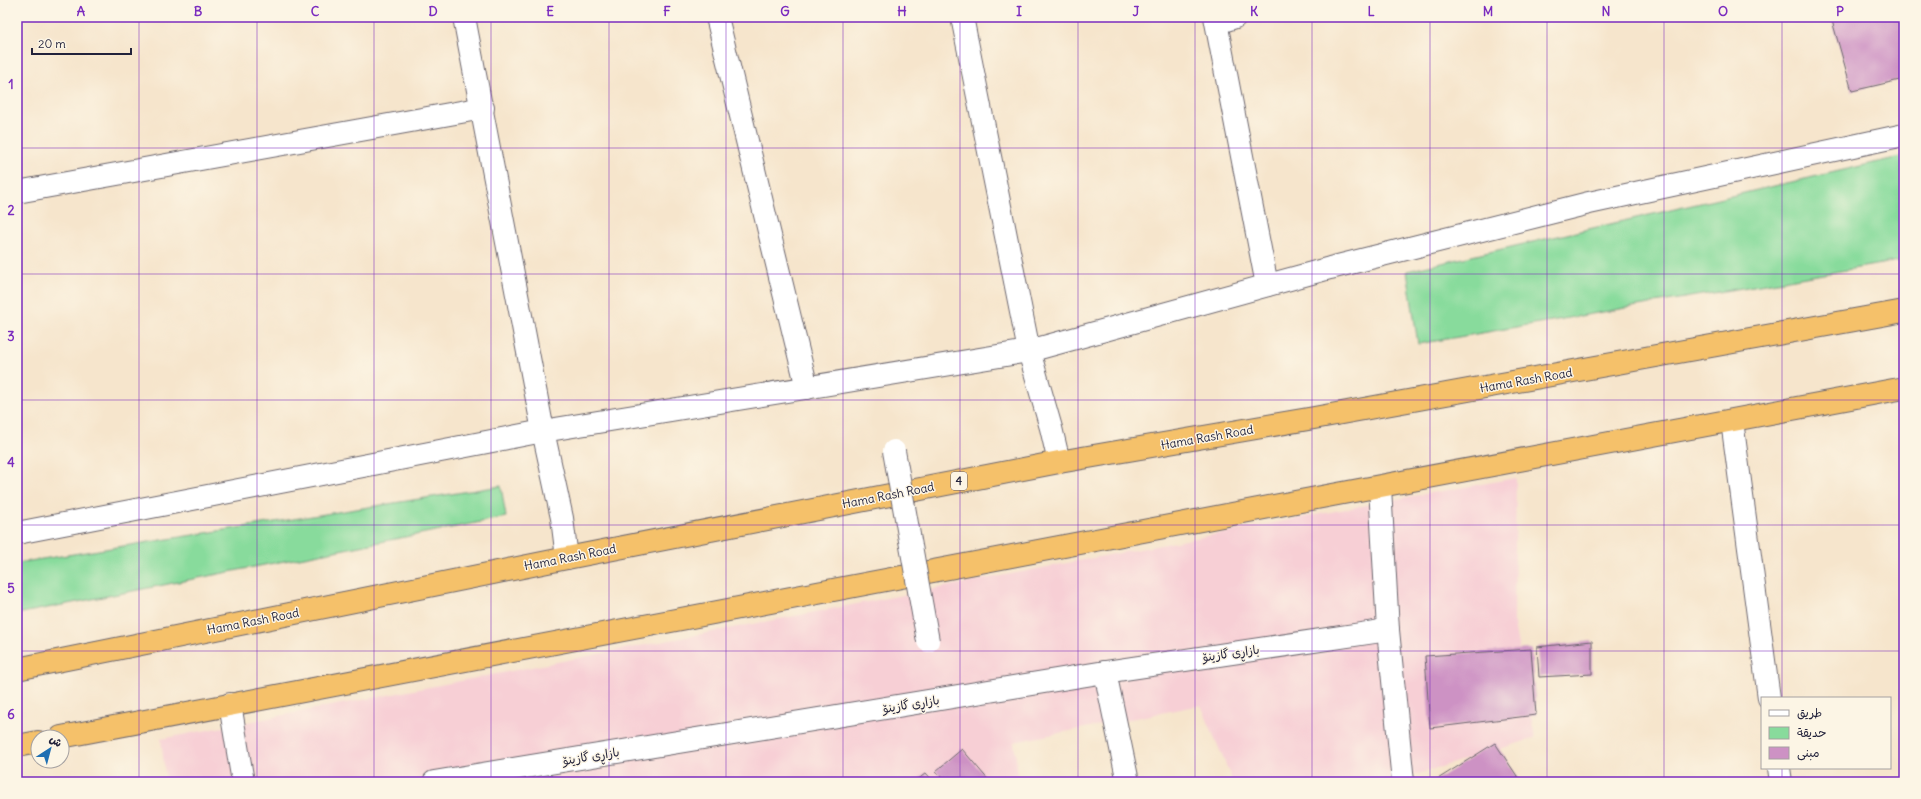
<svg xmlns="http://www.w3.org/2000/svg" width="1921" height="799" font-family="Delius,'Playpen Sans Arabic',sans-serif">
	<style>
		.built { fill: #f7cfd5 }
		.green { fill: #88db9c; stroke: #557e6c }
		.building { fill: #cd92c4 }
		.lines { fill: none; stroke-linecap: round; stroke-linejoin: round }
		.minor-casing { stroke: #6c666e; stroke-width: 24 }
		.highway-casing { stroke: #6c666e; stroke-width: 24 }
		.minor { stroke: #fff; stroke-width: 22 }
		.highway { stroke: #f5c16b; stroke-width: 22 }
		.minor-bridge-casing { stroke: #6c666e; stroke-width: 24; stroke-linecap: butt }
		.minor-bridge { stroke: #fff; stroke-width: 22 }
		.grid { fill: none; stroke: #7b2cbf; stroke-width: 1; stroke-opacity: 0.55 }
		.labels { text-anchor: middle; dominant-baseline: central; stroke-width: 3; stroke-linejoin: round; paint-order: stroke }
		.shield { fill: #fcf5e5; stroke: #63616e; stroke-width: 1 }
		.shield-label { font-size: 11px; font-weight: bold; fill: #22223b }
		.street-label { font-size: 12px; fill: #22223b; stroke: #fcf5e5 }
		.neatline { fill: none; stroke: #7b2cbf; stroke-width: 1.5 }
		.grid-label { font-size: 13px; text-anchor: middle; font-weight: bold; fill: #7b2cbf }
	</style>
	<rect width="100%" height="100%" fill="#fcf5e5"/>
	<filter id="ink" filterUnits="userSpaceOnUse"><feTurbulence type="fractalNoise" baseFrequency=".025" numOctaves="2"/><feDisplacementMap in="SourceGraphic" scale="8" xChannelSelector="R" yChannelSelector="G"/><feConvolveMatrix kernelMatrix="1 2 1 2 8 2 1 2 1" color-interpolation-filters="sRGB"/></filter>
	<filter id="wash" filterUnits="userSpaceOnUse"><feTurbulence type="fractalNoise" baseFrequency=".012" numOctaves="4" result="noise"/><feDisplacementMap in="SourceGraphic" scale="16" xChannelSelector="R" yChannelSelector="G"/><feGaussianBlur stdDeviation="0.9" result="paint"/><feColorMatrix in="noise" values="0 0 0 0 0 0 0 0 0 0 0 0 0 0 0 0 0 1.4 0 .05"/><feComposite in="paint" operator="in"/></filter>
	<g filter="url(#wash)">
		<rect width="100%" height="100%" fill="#f6e5cc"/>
		<path class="built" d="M 1516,478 L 1514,623 L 1535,738 L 1392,782 L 1233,782 L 1201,705 L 1014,742 L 1019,782 L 166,782 L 161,739 L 1408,497 Z"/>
		<g class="green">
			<path d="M 1904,156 L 1904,260 L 1418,344 L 1407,271 Z"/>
			<path d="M 501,486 L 506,517 L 17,614 L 17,563 Z"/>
		</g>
		<g id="blocks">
			<g class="building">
				<path d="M 1831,17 L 1904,17 L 1904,79 L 1852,91 Z"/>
				<path d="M 1592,641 L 1592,674 L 1539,677 L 1537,647 Z"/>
				<path d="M 1531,649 L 1536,715 L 1430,728 L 1425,656 Z"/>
				<path d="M 1495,743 L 1521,782 L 1433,782 Z"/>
				<path d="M 962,749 L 990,782 L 945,782 L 936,771 Z"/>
				<path d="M 926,773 L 934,782 L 915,782 Z"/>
			</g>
		</g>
	</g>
	<g filter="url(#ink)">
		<use href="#blocks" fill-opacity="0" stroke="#6c666e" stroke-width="1"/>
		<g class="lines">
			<g class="minor-casing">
				<g id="minor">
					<path d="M 464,17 L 543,431 L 562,518 L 567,558"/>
					<path d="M 717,17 L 807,388"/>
					<path d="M 962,17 L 1029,351 L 1051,428 L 1059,462"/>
					<path d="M 1215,17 L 1267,285"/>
					<path d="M 1217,23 L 1235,17"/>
					<path d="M 17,192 L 483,108"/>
					<path d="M 1732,421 L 1769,698"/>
					<path d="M 1380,487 L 1388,630 L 1403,782"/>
					<path d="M 17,533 L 543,431 L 1029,351 L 1330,268 L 1589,203 L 1904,135"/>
					<path d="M 1105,672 L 1128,782"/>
					<path d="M 230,704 L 243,782"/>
					<path d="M 1779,768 L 1781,782"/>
					<path d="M 434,782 L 1105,672 L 1388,630"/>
				</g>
			</g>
			<g class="highway-casing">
				<g id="highway">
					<path d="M 17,669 L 567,558 L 1059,462 L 1314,418 L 1904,311"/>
					<path d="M 61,737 L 1327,496 L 1904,388"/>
					<path d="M 17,746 L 38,742"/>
				</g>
			</g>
			<use href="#minor" class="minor"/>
			<use href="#highway" class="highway"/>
			<g class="minor-bridge-casing">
				<path id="minor-bridge" d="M 894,451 L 928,641"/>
			</g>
			<use href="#minor-bridge" class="minor-bridge"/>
		</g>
	</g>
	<path class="grid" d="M 139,17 L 139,782M 257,17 L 257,782M 374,17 L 374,782M 491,17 L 491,782M 609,17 L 609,782M 726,17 L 726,782M 843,17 L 843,782M 960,17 L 960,782M 1078,17 L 1078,782M 1195,17 L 1195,782M 1312,17 L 1312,782M 1430,17 L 1430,782M 1547,17 L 1547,782M 1664,17 L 1664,782M 1782,17 L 1782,698M 17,148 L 1904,148M 17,274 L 1904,274M 17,400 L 1904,400M 17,525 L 1904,525M 17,651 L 1904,651M 1782,768 L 1782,782"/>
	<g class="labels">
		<rect class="shield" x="951" y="472" width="16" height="18" rx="3"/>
		<g class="shield-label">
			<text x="959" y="481">4</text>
		</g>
		<g class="street-label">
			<text transform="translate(1526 380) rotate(-10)">Hama Rash Road</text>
			<text transform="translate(1207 437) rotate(-10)">Hama Rash Road</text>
			<text transform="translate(888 495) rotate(-11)">Hama Rash Road</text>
			<text transform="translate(570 557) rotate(-11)">Hama Rash Road</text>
			<text transform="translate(253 621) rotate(-11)">Hama Rash Road</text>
			<text transform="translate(1231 653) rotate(-8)">بازاڕی گازینۆ</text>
			<text transform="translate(911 704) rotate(-9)">بازاڕی گازینۆ</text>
			<text transform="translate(591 756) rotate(-9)">بازاڕی گازینۆ</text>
		</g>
	</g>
	<rect width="1921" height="799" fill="none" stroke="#fcf5e5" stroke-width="44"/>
	<rect x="1761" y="697" width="130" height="72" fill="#fcf5e5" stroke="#a5a1a1"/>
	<rect x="1769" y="710" width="20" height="6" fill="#ffffff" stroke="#a5a1a1"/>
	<text x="1797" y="717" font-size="12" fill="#22223b">طريق</text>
	<rect x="1769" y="727" width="20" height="12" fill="#88db9c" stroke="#a5a1a1"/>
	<text x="1797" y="737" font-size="12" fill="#22223b">حديقة</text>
	<rect x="1769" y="747" width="20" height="12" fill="#cd92c4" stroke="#a5a1a1"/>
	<text x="1797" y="757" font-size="12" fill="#22223b">مبنى</text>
	<g transform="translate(50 749) rotate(36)"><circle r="19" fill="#fcf5e5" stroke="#a5a1a1"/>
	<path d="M0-3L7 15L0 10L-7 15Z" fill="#1f6fb2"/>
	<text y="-6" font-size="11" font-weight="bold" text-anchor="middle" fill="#22223b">ش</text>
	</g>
	<path d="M32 48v6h99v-6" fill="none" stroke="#22223b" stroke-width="2"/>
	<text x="38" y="48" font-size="12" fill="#22223b" stroke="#fcf5e5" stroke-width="3" paint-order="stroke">20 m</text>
	<rect x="22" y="22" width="1877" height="755" class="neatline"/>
	<g class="grid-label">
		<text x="81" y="16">A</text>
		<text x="198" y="16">B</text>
		<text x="315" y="16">C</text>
		<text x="433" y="16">D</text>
		<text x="550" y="16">E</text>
		<text x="667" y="16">F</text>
		<text x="785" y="16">G</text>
		<text x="902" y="16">H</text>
		<text x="1019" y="16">I</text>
		<text x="1136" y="16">J</text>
		<text x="1254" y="16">K</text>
		<text x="1371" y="16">L</text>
		<text x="1488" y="16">M</text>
		<text x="1606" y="16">N</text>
		<text x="1723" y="16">O</text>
		<text x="1840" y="16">P</text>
		<text x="11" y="89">1</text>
		<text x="11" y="215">2</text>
		<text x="11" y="341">3</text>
		<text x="11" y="467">4</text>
		<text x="11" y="593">5</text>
		<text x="11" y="719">6</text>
	</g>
</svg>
